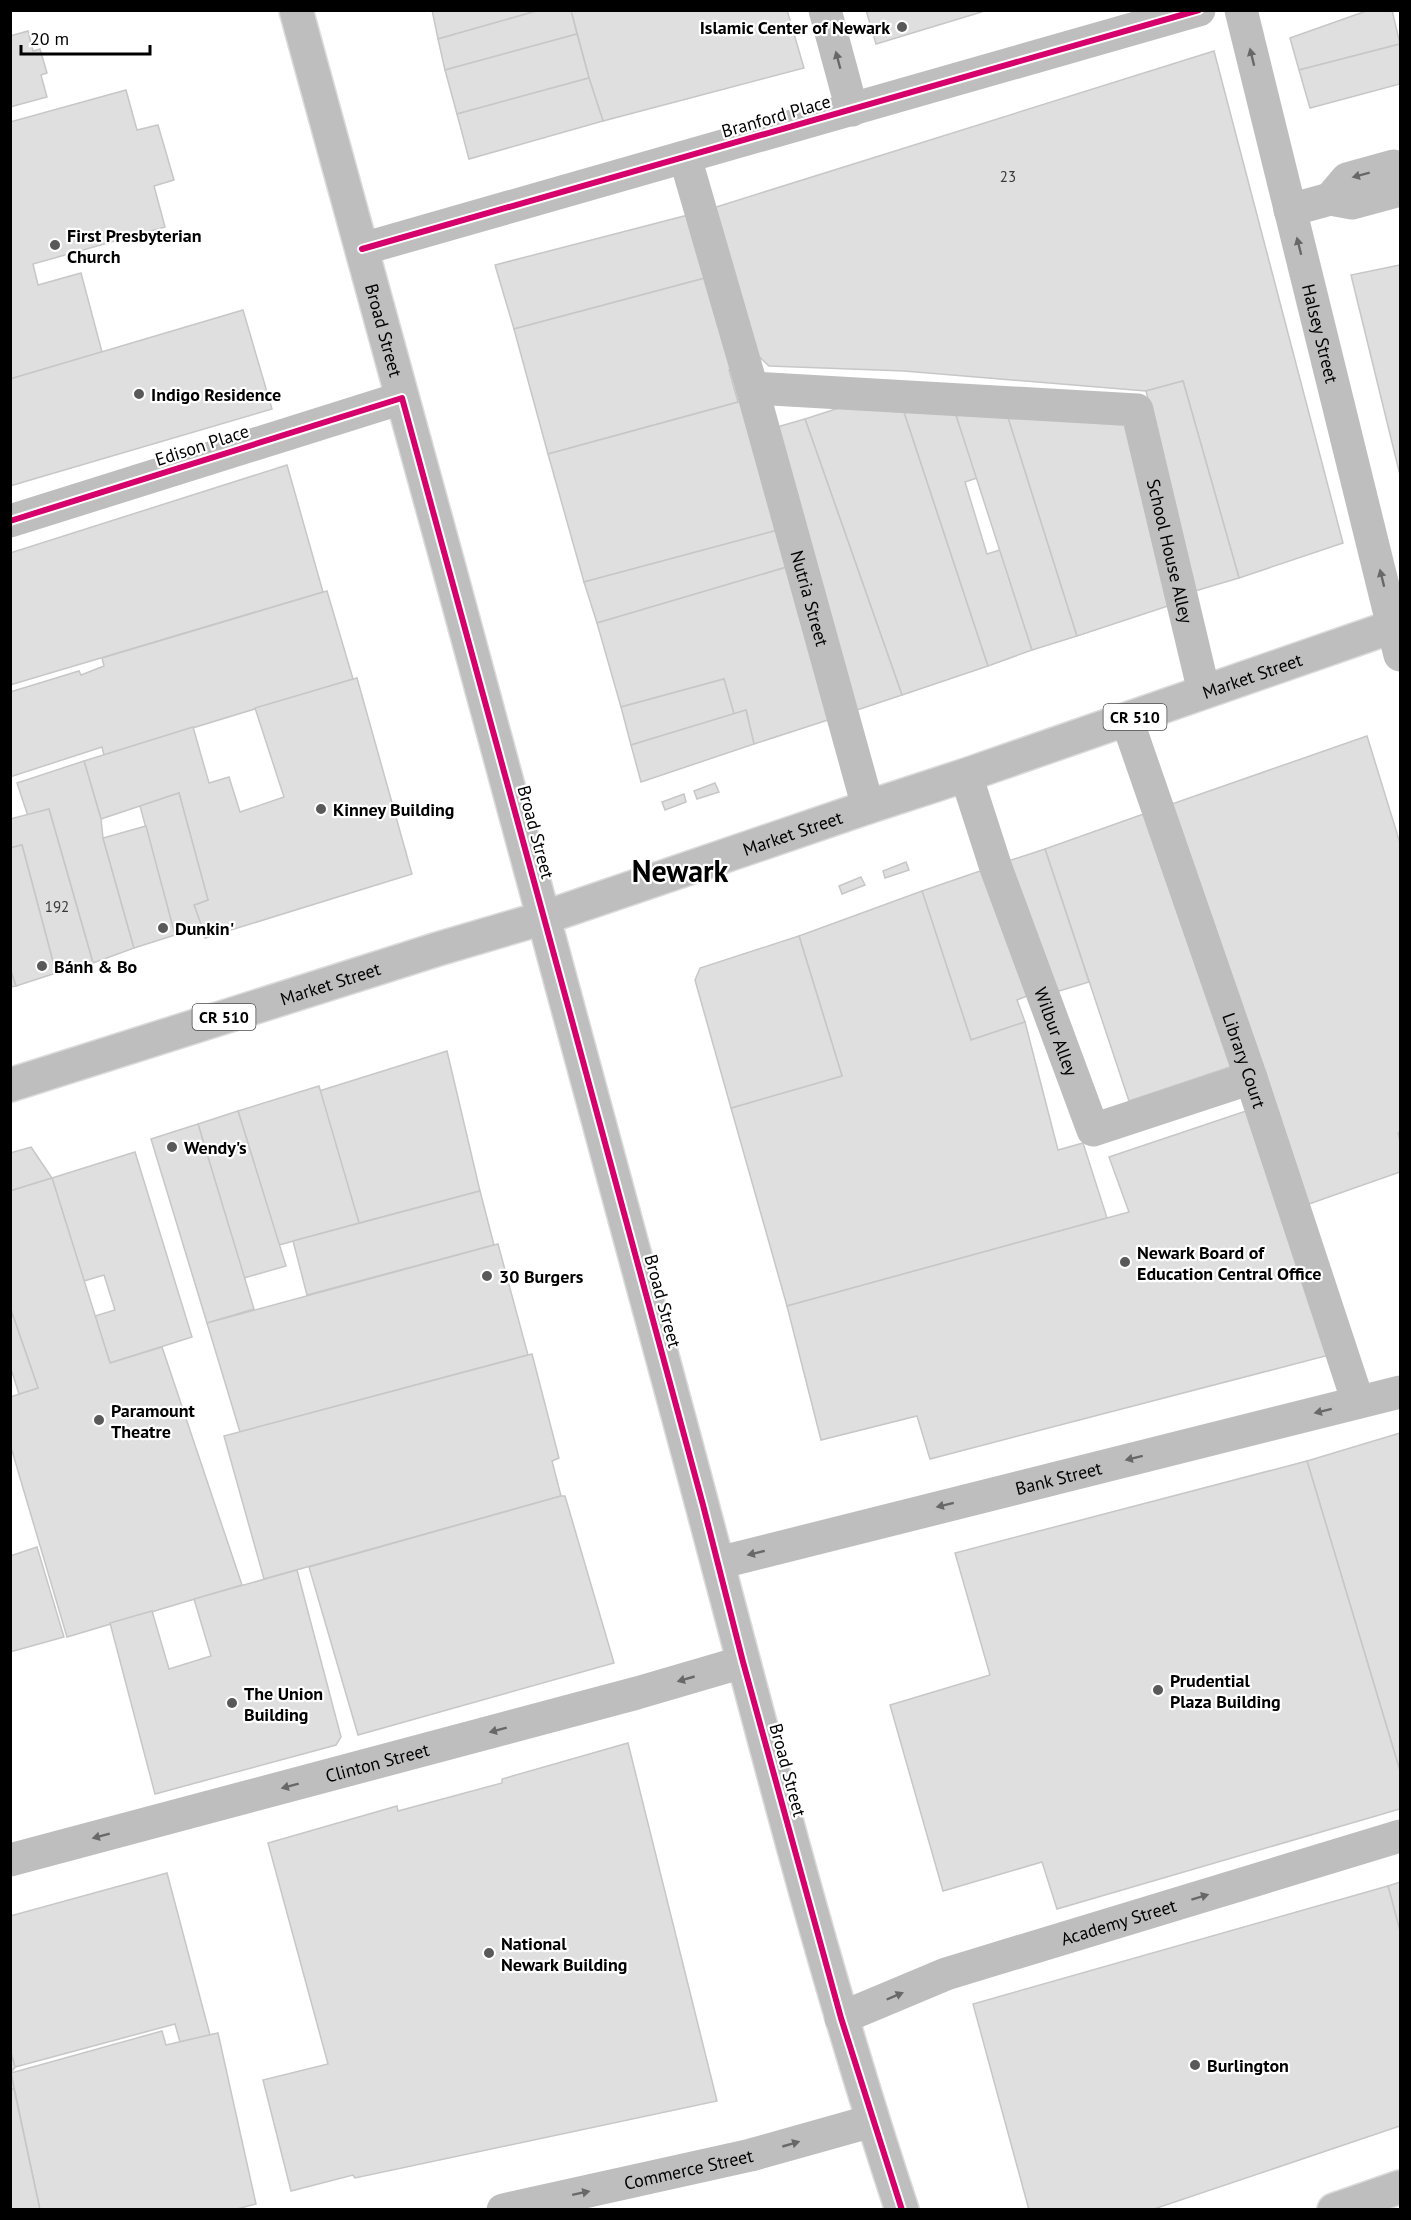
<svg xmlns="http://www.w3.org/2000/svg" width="1411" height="2220" font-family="'PT Sans',sans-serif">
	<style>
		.building { fill: #dfdfdf; stroke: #c7c7c7; stroke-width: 1.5 }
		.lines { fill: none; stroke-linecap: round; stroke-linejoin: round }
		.major-casing { stroke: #dbdbdb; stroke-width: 36 }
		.minor { stroke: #bebebe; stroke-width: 33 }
		.major { stroke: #bebebe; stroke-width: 33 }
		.cycleway-casing { stroke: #fff; stroke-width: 10 }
		.cycleway { stroke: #d6006c; stroke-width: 6 }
		.oneway { fill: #686868 }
		.poi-dot { fill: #595959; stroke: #fff; stroke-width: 2 }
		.labels { text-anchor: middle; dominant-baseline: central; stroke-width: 4.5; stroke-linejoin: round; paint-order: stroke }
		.number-label { font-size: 15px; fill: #383838 }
		.shield { fill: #fff; stroke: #4c4c4c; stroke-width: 1.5 }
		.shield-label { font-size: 16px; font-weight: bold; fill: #000 }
		.poi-label { font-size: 18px; font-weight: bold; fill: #000; stroke: #fff; text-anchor: start }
		.street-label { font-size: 18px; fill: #000; stroke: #fff }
		.town-label { font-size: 30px; font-weight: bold; fill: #000; stroke: #fff }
	</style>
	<rect width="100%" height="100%" fill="#fff"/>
	<g class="building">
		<path d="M 432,10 L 540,10 L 438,39 Z"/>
		<path d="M 540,10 L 571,10 L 577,34 L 445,70 L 438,39 Z"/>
		<path d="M 571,10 L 787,10 L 804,68 L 603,121 L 589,78 Z"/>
		<path d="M 866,10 L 988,10 L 876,44 Z"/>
		<path d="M 1369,10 L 1392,10 L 1400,44 L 1299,70 L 1290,38 Z"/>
		<path d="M 28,31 L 33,51 L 40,49 L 47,73 L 41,75 L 47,97 L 10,107 L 10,36 Z"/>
		<path d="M 577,34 L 589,78 L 457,114 L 445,70 Z"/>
		<path d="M 1400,44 L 1400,84 L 1310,108 L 1299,70 Z"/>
		<path d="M 1214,51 L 1343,543 L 1239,578 L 1183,381 L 1146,391 L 904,371 L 769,366 L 753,351 L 713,208 Z"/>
		<path d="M 589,78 L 603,121 L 469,159 L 457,114 Z"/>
		<path d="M 126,90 L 137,130 L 158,125 L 174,180 L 154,186 L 165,227 L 33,264 L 38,285 L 81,273 L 102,352 L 10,379 L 10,122 Z"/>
		<path d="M 692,214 L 709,277 L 514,329 L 495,265 Z"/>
		<path d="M 1400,265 L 1400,475 L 1351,275 Z"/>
		<path d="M 709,277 L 734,369 L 729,370 L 738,402 L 548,454 L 514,329 Z"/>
		<path d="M 243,310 L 272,409 L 10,486 L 10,379 Z"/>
		<path d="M 1183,381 L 1239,578 L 1195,591 L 1146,391 Z"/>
		<path d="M 746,400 L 778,530 L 584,582 L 548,454 Z"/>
		<path d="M 851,404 L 902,406 L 988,666 L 902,695 L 805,419 Z"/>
		<path d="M 902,406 L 955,412 L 977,478 L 965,482 L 987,554 L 1000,550 L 1032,650 L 988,666 Z"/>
		<path d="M 955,412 L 1007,414 L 1077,636 L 1032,650 Z"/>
		<path d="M 1007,414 L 1134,424 L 1171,605 L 1077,636 Z"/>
		<path d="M 805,419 L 902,695 L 851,712 L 777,427 Z"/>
		<path d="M 287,465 L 323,592 L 10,685 L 10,553 Z"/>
		<path d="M 778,530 L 787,567 L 597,623 L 584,582 Z"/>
		<path d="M 787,567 L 828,720 L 754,744 L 746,710 L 734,714 L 724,679 L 621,707 L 597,623 Z"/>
		<path d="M 327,591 L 353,679 L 104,755 L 102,747 L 10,777 L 10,692 L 79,671 L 81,675 L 104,666 L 102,658 Z"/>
		<path d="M 357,678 L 412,874 L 205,938 L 194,905 L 208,900 L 179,793 L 101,819 L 84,761 L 193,727 L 209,783 L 229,777 L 240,812 L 284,797 L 255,708 Z"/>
		<path d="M 724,679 L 734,714 L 631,745 L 621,707 Z"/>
		<path d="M 746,710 L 754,744 L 641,782 L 631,745 Z"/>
		<path d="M 1367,736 L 1400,843 L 1400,1132 L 1398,1133 L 1400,1141 L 1400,1172 L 1306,1205 L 1172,804 Z"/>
		<path d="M 84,761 L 101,819 L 103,838 L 134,948 L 93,963 L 49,809 L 28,816 L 17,783 Z"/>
		<path d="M 715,783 L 719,792 L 697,799 L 694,791 Z"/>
		<path d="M 179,793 L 208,900 L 194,905 L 202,927 L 175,935 L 140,806 Z"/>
		<path d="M 684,794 L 686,802 L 665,810 L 662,802 Z"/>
		<path d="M 49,809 L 93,963 L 56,973 L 22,845 L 10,848 L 10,819 Z"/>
		<path d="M 1152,811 L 1236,1065 L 1129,1101 L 1045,849 Z"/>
		<path d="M 146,826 L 175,935 L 134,948 L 103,838 Z"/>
		<path d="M 22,845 L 56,973 L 16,986 L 10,969 L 10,848 Z"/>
		<path d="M 1045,849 L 1089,982 L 1049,994 L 1005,862 Z"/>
		<path d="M 906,862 L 909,870 L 885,878 L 883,871 Z"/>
		<path d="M 986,869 L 1027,996 L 1017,1000 L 1025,1022 L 971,1040 L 922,891 Z"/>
		<path d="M 861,877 L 865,885 L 842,894 L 839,886 Z"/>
		<path d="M 922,891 L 971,1040 L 1025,1022 L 1058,1150 L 1083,1143 L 1107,1218 L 787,1306 L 731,1108 L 842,1076 L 799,936 Z"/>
		<path d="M 799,936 L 842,1076 L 731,1108 L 695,980 L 700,968 Z"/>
		<path d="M 10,969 L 16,986 L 10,987 Z"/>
		<path d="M 447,1051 L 480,1191 L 359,1223 L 319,1091 Z"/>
		<path d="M 319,1086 L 359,1223 L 279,1245 L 238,1111 Z"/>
		<path d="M 1255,1108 L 1333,1354 L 930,1459 L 917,1416 L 821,1440 L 787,1306 L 1129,1212 L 1109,1157 Z"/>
		<path d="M 238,1111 L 286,1266 L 244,1278 L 198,1124 Z"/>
		<path d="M 198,1124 L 254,1309 L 207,1323 L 151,1139 Z"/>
		<path d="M 31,1147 L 52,1178 L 10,1191 L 10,1153 Z"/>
		<path d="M 135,1152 L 192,1337 L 110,1363 L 95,1316 L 115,1310 L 104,1275 L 84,1281 L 52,1178 Z"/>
		<path d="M 52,1178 L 110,1363 L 162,1347 L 242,1585 L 67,1637 L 10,1444 L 10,1397 L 38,1388 L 10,1307 L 10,1191 Z"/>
		<path d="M 480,1191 L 494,1245 L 307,1295 L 293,1241 Z"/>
		<path d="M 498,1244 L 528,1355 L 240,1432 L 207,1323 Z"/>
		<path d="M 10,1307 L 38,1388 L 19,1394 L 12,1372 L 10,1373 Z"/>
		<path d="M 532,1354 L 559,1458 L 552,1461 L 561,1496 L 264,1579 L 224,1436 Z"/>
		<path d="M 1400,1433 L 1400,1771 L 1307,1461 Z"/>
		<path d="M 1307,1461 L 1400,1771 L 1400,1809 L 1057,1909 L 1042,1862 L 943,1891 L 890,1705 L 990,1675 L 955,1553 Z"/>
		<path d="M 561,1496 L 565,1496 L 614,1663 L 358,1735 L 309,1567 Z"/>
		<path d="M 37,1547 L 64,1637 L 10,1652 L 10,1556 Z"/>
		<path d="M 297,1570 L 341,1737 L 336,1745 L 155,1794 L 110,1623 L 152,1611 L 169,1669 L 211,1656 L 194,1599 Z"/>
		<path d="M 628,1743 L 717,2101 L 355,2178 L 353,2175 L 291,2191 L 263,2080 L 328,2064 L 268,1843 L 397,1806 L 398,1811 L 502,1783 L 502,1779 Z"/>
		<path d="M 167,1873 L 210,2035 L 180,2042 L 175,2024 L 15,2067 L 10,2049 L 10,1916 Z"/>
		<path d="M 1400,1882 L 1400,1931 L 1388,1886 Z"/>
		<path d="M 1388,1886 L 1400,1931 L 1400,2126 L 1151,2210 L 1029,2210 L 973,2004 Z"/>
		<path d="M 162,2031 L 166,2045 L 218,2033 L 256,2204 L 233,2210 L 40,2210 L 11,2073 Z"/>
		<path d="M 10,2049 L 15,2067 L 11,2073 L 14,2089 L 10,2090 Z"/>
		<path d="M 14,2089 L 40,2210 L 10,2210 L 10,2090 Z"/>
	</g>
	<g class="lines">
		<g class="major-casing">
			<g id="major">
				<path id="s10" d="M 296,10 C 425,474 549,939 675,1404 C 748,1673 814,1945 902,2210"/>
				<path id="s11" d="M 10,1085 L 438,949 L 543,918 L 868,807 L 966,775 L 1400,624"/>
				<path d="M 1334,2210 L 1400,2187"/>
			</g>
		</g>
		<g class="minor">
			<path d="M 825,10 L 852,110"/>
			<path id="s1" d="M 1241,10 L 1400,655"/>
			<path id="s2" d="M 685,157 L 752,388 L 1137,410 L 1204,692"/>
			<path d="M 1330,199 L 1347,179 L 1394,166 L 1400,170"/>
			<path d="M 1290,210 L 1330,199 L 1352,203 L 1400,190"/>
			<path d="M 362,249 L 1199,10"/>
			<path id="s3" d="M 752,388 L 868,807"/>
			<path d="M 10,521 L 402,398"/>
			<path id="s4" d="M 1127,720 L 1251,1078 L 1358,1402"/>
			<path id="s5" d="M 966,775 L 996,868 L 1093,1130 L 1251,1078"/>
			<path id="s6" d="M 718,1563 L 1400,1392"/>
			<path id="s7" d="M 10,1860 L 637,1693 L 743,1662"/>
			<path id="s8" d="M 841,2018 L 946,1974 L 1400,1836"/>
			<path id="s9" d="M 503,2210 L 751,2155 L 872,2121"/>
		</g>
		<use href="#major" class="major"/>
		<g class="cycleway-casing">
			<g id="cycleway">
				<path d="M 362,249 L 1199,10"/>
				<path d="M 10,521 L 402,398 L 568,1006 L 703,1505 L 743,1662 L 841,2018 L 902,2210"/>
			</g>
		</g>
		<use href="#cycleway" class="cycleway"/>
	</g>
	<defs><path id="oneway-solid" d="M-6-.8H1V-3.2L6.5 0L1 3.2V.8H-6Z" transform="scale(1.5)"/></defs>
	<g class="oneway">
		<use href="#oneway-solid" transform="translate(1252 57) rotate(-104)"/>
		<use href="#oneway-solid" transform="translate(838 60) rotate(-105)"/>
		<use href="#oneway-solid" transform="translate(1361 175) rotate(165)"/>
		<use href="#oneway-solid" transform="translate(1299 246) rotate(-104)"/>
		<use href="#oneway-solid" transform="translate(1382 578) rotate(-104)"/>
		<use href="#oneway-solid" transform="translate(1323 1411) rotate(166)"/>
		<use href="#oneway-solid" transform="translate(1134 1458) rotate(166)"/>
		<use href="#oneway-solid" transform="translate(945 1505) rotate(166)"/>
		<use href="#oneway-solid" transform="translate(756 1553) rotate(166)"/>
		<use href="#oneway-solid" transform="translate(686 1679) rotate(164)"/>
		<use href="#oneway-solid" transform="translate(498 1730) rotate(165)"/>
		<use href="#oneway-solid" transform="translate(290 1786) rotate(165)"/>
		<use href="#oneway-solid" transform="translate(101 1836) rotate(165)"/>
		<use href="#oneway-solid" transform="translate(1200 1897) rotate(-17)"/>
		<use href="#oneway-solid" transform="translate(895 1996) rotate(-23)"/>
		<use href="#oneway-solid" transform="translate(791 2144) rotate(-16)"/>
		<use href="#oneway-solid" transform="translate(581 2193) rotate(-12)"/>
	</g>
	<g class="poi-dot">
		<circle cx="902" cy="27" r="6"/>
		<circle cx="55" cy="245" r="6"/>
		<circle cx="139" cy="394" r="6"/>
		<circle cx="321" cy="809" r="6"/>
		<circle cx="163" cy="928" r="6"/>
		<circle cx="42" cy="966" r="6"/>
		<circle cx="172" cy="1147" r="6"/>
		<circle cx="1125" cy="1262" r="6"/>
		<circle cx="487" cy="1276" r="6"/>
		<circle cx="99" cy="1420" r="6"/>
		<circle cx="1158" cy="1690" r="6"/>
		<circle cx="232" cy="1703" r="6"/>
		<circle cx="489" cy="1953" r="6"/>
		<circle cx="1195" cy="2065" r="6"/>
	</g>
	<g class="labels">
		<g class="number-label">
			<text x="1008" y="176">23</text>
			<text x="57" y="906">192</text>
		</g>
		<g class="shield">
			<rect x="1103.5" y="704" width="63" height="26" rx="4.5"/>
			<rect x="192.5" y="1004" width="63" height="26" rx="4.5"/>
		</g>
		<g class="shield-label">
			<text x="1135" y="717">CR 510</text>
			<text x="224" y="1017">CR 510</text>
		</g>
		<g class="poi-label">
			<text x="890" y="27" text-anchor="end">Islamic Center of Newark</text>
			<text x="67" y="235">First Presbyterian<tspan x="67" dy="21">Church</tspan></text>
			<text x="151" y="394">Indigo Residence</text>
			<text x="333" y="809">Kinney Building</text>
			<text x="175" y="928">Dunkin'</text>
			<text x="54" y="966">Bánh &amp; Bo</text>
			<text x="184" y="1147">Wendy's</text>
			<text x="1137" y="1252">Newark Board of<tspan x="1137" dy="21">Education Central Office</tspan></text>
			<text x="499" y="1276">30 Burgers</text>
			<text x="111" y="1410">Paramount<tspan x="111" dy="21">Theatre</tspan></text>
			<text x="1170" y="1680">Prudential<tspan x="1170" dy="21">Plaza Building</tspan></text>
			<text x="244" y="1693">The Union<tspan x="244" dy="21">Building</tspan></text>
			<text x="501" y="1943">National<tspan x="501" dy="21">Newark Building</tspan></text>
			<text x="1207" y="2065">Burlington</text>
		</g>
		<g class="street-label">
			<text transform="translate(776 116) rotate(-16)">Branford Place</text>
			<text stroke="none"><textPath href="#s10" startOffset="332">Broad Street</textPath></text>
			<text stroke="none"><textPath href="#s1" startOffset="333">Halsey Street</textPath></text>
			<text transform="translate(202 445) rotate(-18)">Edison Place</text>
			<text stroke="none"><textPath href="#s2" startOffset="771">School House Alley</textPath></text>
			<text stroke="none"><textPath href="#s3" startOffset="218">Nutria Street</textPath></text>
			<text stroke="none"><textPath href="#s11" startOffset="1308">Market Street</textPath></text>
			<text transform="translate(536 832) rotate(75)">Broad Street</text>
			<text stroke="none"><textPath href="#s11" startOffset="822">Market Street</textPath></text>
			<text stroke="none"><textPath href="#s11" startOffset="336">Market Street</textPath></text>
			<text stroke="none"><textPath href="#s5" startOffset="272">Wilbur Alley</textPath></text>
			<text stroke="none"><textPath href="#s4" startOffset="360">Library Court</textPath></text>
			<text transform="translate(663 1301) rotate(75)">Broad Street</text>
			<text stroke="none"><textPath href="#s6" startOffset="351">Bank Street</textPath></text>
			<text stroke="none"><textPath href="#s7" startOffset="380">Clinton Street</textPath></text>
			<text transform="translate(788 1770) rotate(75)">Broad Street</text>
			<text stroke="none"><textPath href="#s8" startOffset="294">Academy Street</textPath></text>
			<text stroke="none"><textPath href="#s9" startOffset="190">Commerce Street</textPath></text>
		</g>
		<g class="town-label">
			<text x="680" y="870">Newark</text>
		</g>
	</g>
	<rect width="1411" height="2220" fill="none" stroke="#000000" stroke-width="24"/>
	<path d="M21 45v9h129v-9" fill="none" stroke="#000000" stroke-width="3"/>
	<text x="30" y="45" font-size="18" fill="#000000" stroke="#ffffff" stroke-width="4.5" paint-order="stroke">20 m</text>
</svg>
